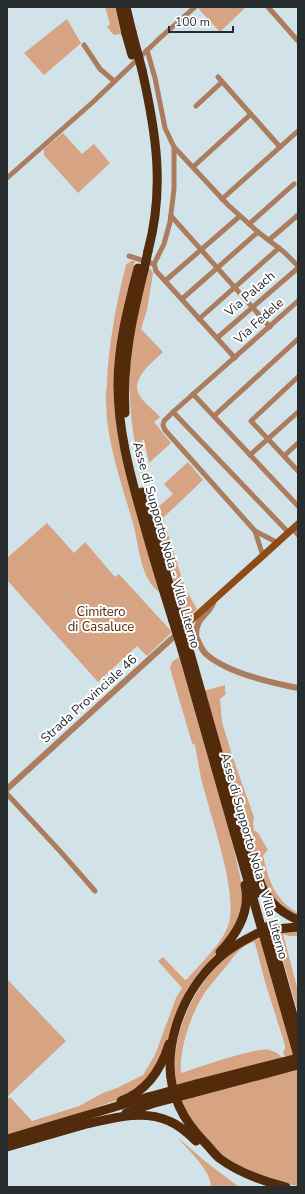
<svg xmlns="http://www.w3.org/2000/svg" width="305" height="1194" font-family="'Nunito Sans',sans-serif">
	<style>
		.green { fill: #d7a483; fill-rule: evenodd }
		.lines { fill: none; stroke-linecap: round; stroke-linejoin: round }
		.minor { stroke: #ab7c5e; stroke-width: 5 }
		.tertiary { stroke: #ab7c5e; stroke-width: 6 }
		.secondary { stroke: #8d4b16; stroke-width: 7 }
		.trunk { stroke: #522a0c; stroke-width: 9 }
		.trunk-bridge { stroke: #522a0c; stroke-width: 9 }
		.labels { text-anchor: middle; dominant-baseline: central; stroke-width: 4; stroke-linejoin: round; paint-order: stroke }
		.street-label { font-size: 13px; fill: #272d2f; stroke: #fff }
		.park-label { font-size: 13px; fill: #532805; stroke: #fff }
	</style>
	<rect width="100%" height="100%" fill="#d1e3e8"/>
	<g class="green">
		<path d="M 105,7 L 115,7 L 121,34 L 114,35 L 107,27 L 110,24 Z"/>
		<path d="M 199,7 L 246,7 L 220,32 L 198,8 Z"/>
		<path d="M 67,19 L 81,43 L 44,75 L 24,53 Z"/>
		<path d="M 63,133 L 82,154 L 94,144 L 110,163 L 78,193 L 44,155 L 44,149 Z"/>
		<path d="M 131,261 L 135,261 L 121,321 L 115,397 L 161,593 C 141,582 139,547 134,527 C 123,487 107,446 106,403 C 105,396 107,389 107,382 C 109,342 116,304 126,265 Z"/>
		<path d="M 150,268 L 153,273 L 147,310 L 141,329 L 163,352 C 153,362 129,379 140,396 C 144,403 154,410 160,417 L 154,422 L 171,443 L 149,463 L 144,440 L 142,440 L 143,463 L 146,473 L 142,475 C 129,427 126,377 134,327 C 138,308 143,290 148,271 Z"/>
		<path d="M 188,462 L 203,480 L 163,518 L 185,588 L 197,609 L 184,621 L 153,514 L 156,512 L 156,509 L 173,494 L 164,484 Z"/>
		<path d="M 47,523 L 74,553 L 85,542 L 115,577 L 119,574 L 172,632 L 147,656 L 137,646 L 98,682 L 7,580 L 7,558 Z"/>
		<path d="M 179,657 L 230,833 L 243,889 L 242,914 L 226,943 L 200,971 L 188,988 L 175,1016 L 167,1046 L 154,1075 L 123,1098 L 80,1113 L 7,1134 L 7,1100 L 10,1097 L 32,1121 L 79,1106 L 103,1093 L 117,1088 L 143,1075 L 155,1055 L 176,998 L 182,988 L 158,961 L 163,957 L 185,980 L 187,979 C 200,964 221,945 228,926 C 239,899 213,823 205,793 C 200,777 198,761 195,745 L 192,743 L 170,668 L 172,662 Z"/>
		<path d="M 225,685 L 225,692 L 226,694 L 220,699 L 222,722 L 233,758 L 254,817 L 253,823 L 254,830 L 258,833 L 268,850 L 263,855 C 268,880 275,900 298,913 L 298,918 L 276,904 L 259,875 L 248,843 L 204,691 Z"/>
		<path d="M 298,931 L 298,936 L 289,936 L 283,934 L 298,991 L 298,1013 L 275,932 Z"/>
		<path d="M 259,936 L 298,1071 L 298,1186 C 244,1178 192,1143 176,1089 C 175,1084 175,1078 175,1074 C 171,1029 200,973 238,948 C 244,943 252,940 259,936 ZM 253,942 L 255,943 L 265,982 L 285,1045 L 285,1048 L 283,1053 L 288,1061 L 293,1071 L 289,1072 C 285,1061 282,1054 270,1050 C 258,1046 196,1068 181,1073 C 179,1051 190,1017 201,999 C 207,988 216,979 224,969 C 232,959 240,946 253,942 Z"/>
		<path d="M 7,979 L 66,1041 L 7,1097 Z"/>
		<path d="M 177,1137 L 206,1162 L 239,1187 L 211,1187 C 211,1170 188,1150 177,1137 Z"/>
	</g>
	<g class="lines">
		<g class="minor">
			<path d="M 268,7 L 298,41"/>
			<path d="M 84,45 L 100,69 L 114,81"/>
			<path d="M 147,50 L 155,78 L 165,128 L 174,147 L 228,205 L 258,232 L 284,252 L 298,266"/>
			<path d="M 218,77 L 280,147"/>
			<path d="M 196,106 L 222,82"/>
			<path d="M 193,167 L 251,114"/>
			<path d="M 7,178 L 93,102 L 161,37 L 195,7"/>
			<path d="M 222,199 L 298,131"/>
			<path d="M 171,216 L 270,327"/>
			<path d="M 249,224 L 294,184"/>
			<path d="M 269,240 L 298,215"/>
			<path d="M 129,256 L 154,264 L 156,271 L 235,358"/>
			<path d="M 154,264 L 164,244 L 170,222 L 174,189 L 174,147"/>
			<path d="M 165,281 L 240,216"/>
			<path d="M 182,299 L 258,232"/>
			<path d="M 199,319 L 279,248"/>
			<path d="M 217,338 L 298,268"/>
			<path d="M 298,377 L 251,421 L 298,471"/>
			<path d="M 193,394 L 298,506"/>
			<path d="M 173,412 L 289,533"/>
			<path d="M 214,416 L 298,339"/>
			<path d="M 250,455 L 298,412"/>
			<path d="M 284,456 L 298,443"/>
			<path d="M 293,529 L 298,535"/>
			<path d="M 255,531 L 263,556"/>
			<path d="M 278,543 L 255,531 L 165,430 L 163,425 L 164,421 L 173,412 L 298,301"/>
			<path d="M 7,794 L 59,850 L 95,891"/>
		</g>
		<g class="tertiary">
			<path d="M 186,625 C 197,628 197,646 206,654 C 226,672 272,683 298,688"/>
			<path d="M 196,635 C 196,615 211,615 214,600"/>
			<path d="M 7,789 L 179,632"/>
		</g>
		<path class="secondary" d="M 186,625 L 298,524"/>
		<g class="trunk">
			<path d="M 120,7 L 126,34"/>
			<path d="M 126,7 L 132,32"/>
			<path d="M 142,70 C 156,132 165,188 148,251"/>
			<path d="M 138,268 C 128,307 118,345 118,385 C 118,429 129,471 141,513 C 151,550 162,586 173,621"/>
			<path d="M 125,413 C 122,363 132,318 144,270"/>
			<path d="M 142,492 L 178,615"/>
			<path d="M 188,646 L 258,893"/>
			<path d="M 182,650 L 298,1056"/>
			<path d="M 259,879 C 265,898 279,912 298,920"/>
			<path d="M 268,926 L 298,1033"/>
			<path d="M 276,929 L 298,927"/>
			<path d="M 258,933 C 244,940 231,947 219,958 C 181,992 156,1056 179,1106 C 186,1122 197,1135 209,1147 C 212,1151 216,1155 219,1158 C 239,1173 262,1181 286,1187"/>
			<path d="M 220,952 C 237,934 251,911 245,885"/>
			<path d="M 196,1084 L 298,1058"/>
			<path d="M 193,1093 L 298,1065"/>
			<path d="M 121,1101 C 147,1091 161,1070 169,1044"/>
			<path d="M 126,1113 L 151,1104"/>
			<path d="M 78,1126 C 107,1120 140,1108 169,1121 C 179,1125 188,1133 196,1141"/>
			<path d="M 7,1139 L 148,1097"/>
			<path d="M 7,1147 L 83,1125"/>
		</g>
		<g class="trunk-bridge">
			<path d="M 132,32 L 142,70"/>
			<path d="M 126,34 L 132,55"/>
			<path d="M 144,270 L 148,251"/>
			<path d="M 178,615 L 188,646"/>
			<path d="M 173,621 L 182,650"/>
			<path d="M 148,1097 L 196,1084"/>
			<path d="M 151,1104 L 193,1093"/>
		</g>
	</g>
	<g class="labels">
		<g class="street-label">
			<text transform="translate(250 294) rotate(-41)">Via Palach</text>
			<text transform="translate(259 321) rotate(-42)">Via Fedele</text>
			<text transform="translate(166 545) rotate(74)">Asse di Supporto Nola - Villa Literno</text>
			<text transform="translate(89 699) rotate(-42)">Strada Provinciale 46</text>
			<text transform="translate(254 856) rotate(74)">Asse di Supporto Nola - Villa Literno</text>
		</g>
		<g class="park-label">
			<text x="101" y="612">Cimitero<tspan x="101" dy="15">di Casaluce</tspan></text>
		</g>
	</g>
	<rect width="305" height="1194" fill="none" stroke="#272d2f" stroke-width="16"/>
	<path d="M169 26v6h64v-6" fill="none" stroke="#272d2f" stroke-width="2"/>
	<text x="175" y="26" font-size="12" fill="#272d2f" stroke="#ffffff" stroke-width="3" paint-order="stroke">100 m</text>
</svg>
